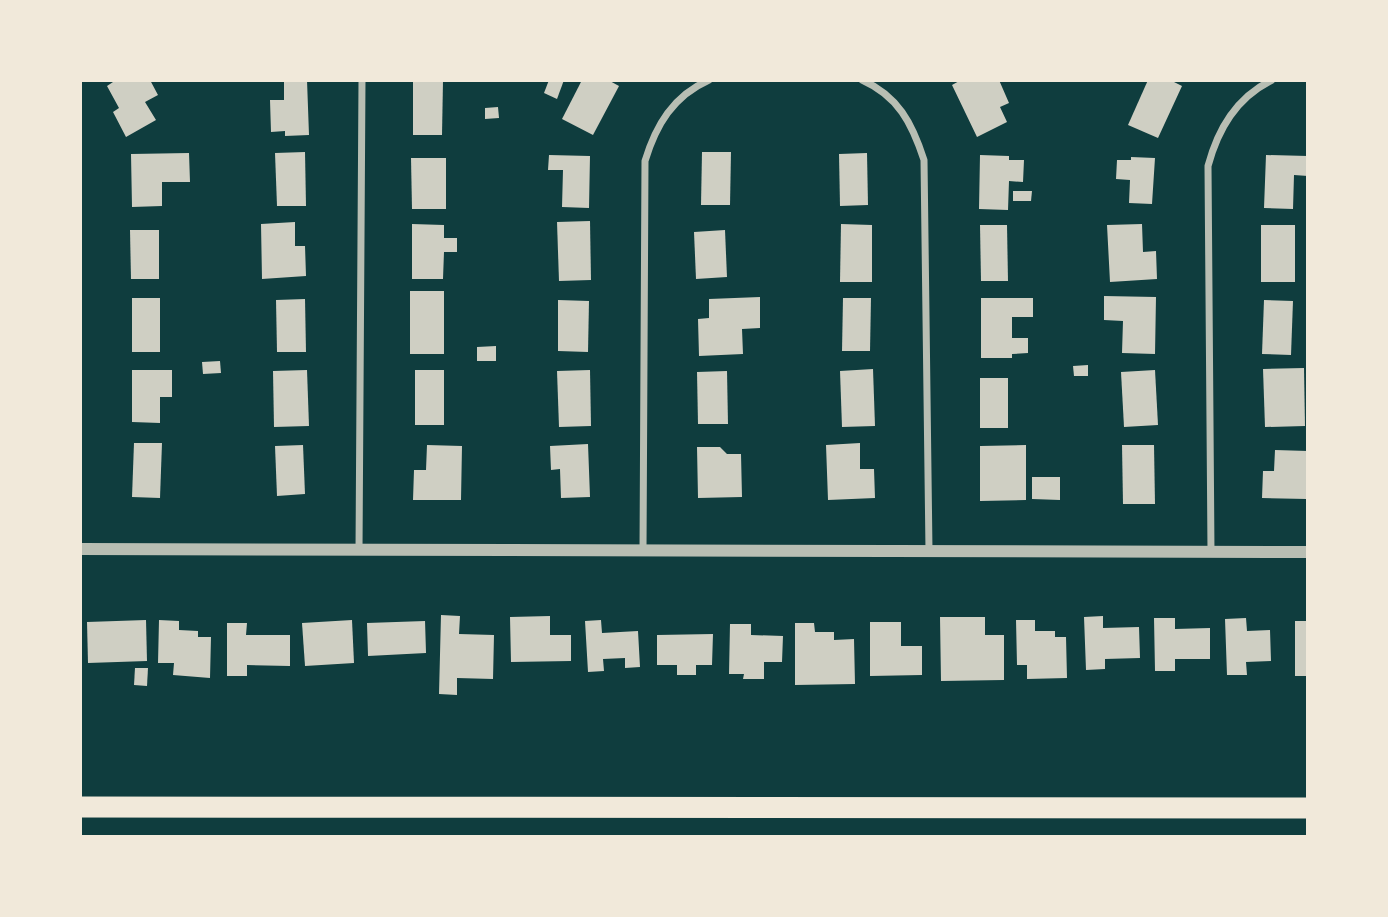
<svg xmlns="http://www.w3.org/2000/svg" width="1388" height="917" font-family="Lato,sans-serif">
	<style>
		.building { fill: #cfcfc3 }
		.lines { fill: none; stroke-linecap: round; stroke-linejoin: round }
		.minor { stroke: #b8beb3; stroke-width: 7 }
		.tertiary { stroke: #b8beb3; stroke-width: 12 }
		.motorway { stroke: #f1e9da; stroke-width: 21 }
	</style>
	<rect width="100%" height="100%" fill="#0f3d3e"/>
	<g class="building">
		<path d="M 116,80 L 150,80 L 158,95 L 145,102 L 156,120 L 126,137 L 113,112 L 119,108 L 107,86 Z"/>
		<path d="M 284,80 L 307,80 L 309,135 L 285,136 L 285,131 L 271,132 L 270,100 L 284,100 Z"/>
		<path d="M 549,80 L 564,80 L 557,99 L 544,93 Z"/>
		<path d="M 582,80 L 608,80 L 619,86 L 593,135 L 562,119 Z"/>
		<path d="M 961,80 L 999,80 L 1009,103 L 1000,107 L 1007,122 L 977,137 L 952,85 Z"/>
		<path d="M 1148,80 L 1170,80 L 1182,86 L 1158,138 L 1128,125 Z"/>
		<path d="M 413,81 L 443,81 L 442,135 L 413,135 Z"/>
		<path d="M 498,107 L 499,118 L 485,119 L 485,108 Z"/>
		<path d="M 305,152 L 306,206 L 277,206 L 275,153 Z"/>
		<path d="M 702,152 L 731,152 L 730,205 L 701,205 Z"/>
		<path d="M 189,153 L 190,182 L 162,182 L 162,206 L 132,207 L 131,154 Z"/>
		<path d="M 867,153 L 868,205 L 840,206 L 839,154 Z"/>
		<path d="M 549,155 L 590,156 L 589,208 L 562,207 L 563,170 L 548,170 Z"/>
		<path d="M 980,155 L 1009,156 L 1009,160 L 1024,160 L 1023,182 L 1009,181 L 1008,210 L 979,209 Z"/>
		<path d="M 1266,155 L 1308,156 L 1308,176 L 1294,175 L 1293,209 L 1264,208 Z"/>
		<path d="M 1131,157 L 1155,158 L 1152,204 L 1129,203 L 1130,180 L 1116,179 L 1117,160 L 1131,160 Z"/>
		<path d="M 411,158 L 446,158 L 446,209 L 412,209 Z"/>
		<path d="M 1013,191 L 1032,191 L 1031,201 L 1013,201 Z"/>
		<path d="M 590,221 L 591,280 L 559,281 L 557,222 Z"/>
		<path d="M 295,222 L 295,246 L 305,246 L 306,276 L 262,279 L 261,224 Z"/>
		<path d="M 412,224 L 444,225 L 444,238 L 457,238 L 457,252 L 444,252 L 443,279 L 412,279 Z"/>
		<path d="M 841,224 L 872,225 L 872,282 L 840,282 Z"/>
		<path d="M 1142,224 L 1143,252 L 1156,251 L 1157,279 L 1110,282 L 1107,225 Z"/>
		<path d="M 980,225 L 1007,225 L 1008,281 L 981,281 Z"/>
		<rect x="1261" y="225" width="34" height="57"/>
		<path d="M 130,230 L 159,230 L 159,279 L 131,279 Z"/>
		<path d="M 725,230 L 727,277 L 696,279 L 694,232 Z"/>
		<rect x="410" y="291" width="34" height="63"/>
		<path d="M 1104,296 L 1156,297 L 1155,354 L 1122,353 L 1123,321 L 1104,320 Z"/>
		<path d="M 760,297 L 760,328 L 742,329 L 743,354 L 699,356 L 698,319 L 709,318 L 709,299 Z"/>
		<rect x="132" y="298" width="28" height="54"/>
		<path d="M 843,298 L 871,298 L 870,351 L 842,351 Z"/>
		<path d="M 981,298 L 1033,298 L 1033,317 L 1012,317 L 1012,338 L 1028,338 L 1028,353 L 1012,354 L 1012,358 L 981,358 Z"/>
		<path d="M 305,299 L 306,352 L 277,352 L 276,300 Z"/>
		<path d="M 558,300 L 589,301 L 588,352 L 558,351 Z"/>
		<path d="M 1264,300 L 1293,301 L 1291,355 L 1262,354 Z"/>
		<path d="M 496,346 L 496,361 L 477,361 L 477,347 Z"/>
		<path d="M 220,361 L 221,373 L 203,374 L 202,362 Z"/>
		<path d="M 1088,365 L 1088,376 L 1074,376 L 1073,366 Z"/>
		<path d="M 1304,368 L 1305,426 L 1265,427 L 1263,369 Z"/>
		<path d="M 873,369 L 875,426 L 842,427 L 840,371 Z"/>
		<path d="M 132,370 L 172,370 L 172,397 L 160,397 L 160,423 L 132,422 Z"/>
		<path d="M 307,370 L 309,426 L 274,427 L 273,371 Z"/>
		<rect x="415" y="370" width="29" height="55"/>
		<path d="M 590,370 L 591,426 L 559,427 L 557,371 Z"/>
		<path d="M 1155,370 L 1158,425 L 1124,427 L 1121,372 Z"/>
		<path d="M 727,371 L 728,424 L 698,424 L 697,372 Z"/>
		<rect x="980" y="378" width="28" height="50"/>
		<path d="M 134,443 L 162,443 L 160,498 L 132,497 Z"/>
		<path d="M 860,443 L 860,469 L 874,469 L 875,498 L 828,500 L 826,445 Z"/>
		<path d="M 588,444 L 590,497 L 561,498 L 560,469 L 551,470 L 550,446 Z"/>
		<path d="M 303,445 L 305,494 L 277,496 L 275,446 Z"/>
		<path d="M 427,445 L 462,446 L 461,500 L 413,500 L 414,470 L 426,470 Z"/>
		<path d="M 1026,445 L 1026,500 L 980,501 L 980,446 Z"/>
		<path d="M 1122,445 L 1154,445 L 1155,504 L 1123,504 Z"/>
		<path d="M 697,447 L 720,447 L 727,454 L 741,454 L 742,497 L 698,498 Z"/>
		<path d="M 1275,450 L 1308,451 L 1307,499 L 1262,498 L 1263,471 L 1274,471 Z"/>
		<path d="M 1032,477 L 1060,477 L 1060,500 L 1032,499 Z"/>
		<path d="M 441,615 L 460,616 L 459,634 L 494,635 L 493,679 L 457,678 L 457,695 L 439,694 Z"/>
		<path d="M 550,616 L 550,635 L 571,635 L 571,661 L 511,662 L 510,617 Z"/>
		<path d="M 1103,616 L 1103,628 L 1139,627 L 1140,658 L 1105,659 L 1105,669 L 1086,670 L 1084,617 Z"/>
		<path d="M 940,617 L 985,617 L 985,635 L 1004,635 L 1004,680 L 941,681 Z"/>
		<path d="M 1154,618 L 1175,618 L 1175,629 L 1210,628 L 1210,659 L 1175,659 L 1175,671 L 1155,671 Z"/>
		<path d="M 1246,618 L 1247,631 L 1270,630 L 1271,661 L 1246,662 L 1247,675 L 1227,675 L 1225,619 Z"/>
		<path d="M 146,620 L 147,661 L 88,663 L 87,622 Z"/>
		<path d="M 159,620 L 179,621 L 179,630 L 198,631 L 198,637 L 211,637 L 210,678 L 173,675 L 174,663 L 158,663 Z"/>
		<path d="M 352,620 L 354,663 L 305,666 L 302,623 Z"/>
		<path d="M 601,620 L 602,633 L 638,631 L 640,667 L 625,668 L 625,658 L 603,659 L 604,671 L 588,672 L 585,621 Z"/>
		<path d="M 1016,620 L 1035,620 L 1035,631 L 1055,631 L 1055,637 L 1066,637 L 1067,678 L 1027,679 L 1027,665 L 1017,665 Z"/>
		<path d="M 425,621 L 426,653 L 368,656 L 367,623 Z"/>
		<rect x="1295" y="621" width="13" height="55"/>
		<path d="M 870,622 L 901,622 L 901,646 L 922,646 L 922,675 L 870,676 Z"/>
		<path d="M 227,623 L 247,623 L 246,635 L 290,635 L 290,666 L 247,665 L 247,676 L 227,676 Z"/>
		<path d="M 795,623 L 814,623 L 815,632 L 834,632 L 834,640 L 854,639 L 855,684 L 795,685 Z"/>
		<path d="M 730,624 L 751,624 L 751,635 L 783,636 L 782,662 L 764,662 L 764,679 L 743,679 L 744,674 L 729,674 Z"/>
		<path d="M 713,634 L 712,665 L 696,665 L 696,675 L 677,675 L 677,665 L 657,665 L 657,635 Z"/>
		<path d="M 135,668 L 148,668 L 147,686 L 134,685 Z"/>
	</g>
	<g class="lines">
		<g class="minor">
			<path d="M 862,80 C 898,96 912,123 924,160 L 929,551"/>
			<path d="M 359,551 L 362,80"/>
			<path d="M 643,552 L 645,161 C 656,125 673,96 709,80"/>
			<path d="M 1211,552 L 1208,166 C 1218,129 1236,98 1272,80"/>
		</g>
		<path class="tertiary" d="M 80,549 L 1308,552"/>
		<path class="motorway" d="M 80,807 L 1308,808"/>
	</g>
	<rect width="1388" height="917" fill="none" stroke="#f1e9da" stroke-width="164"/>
</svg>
